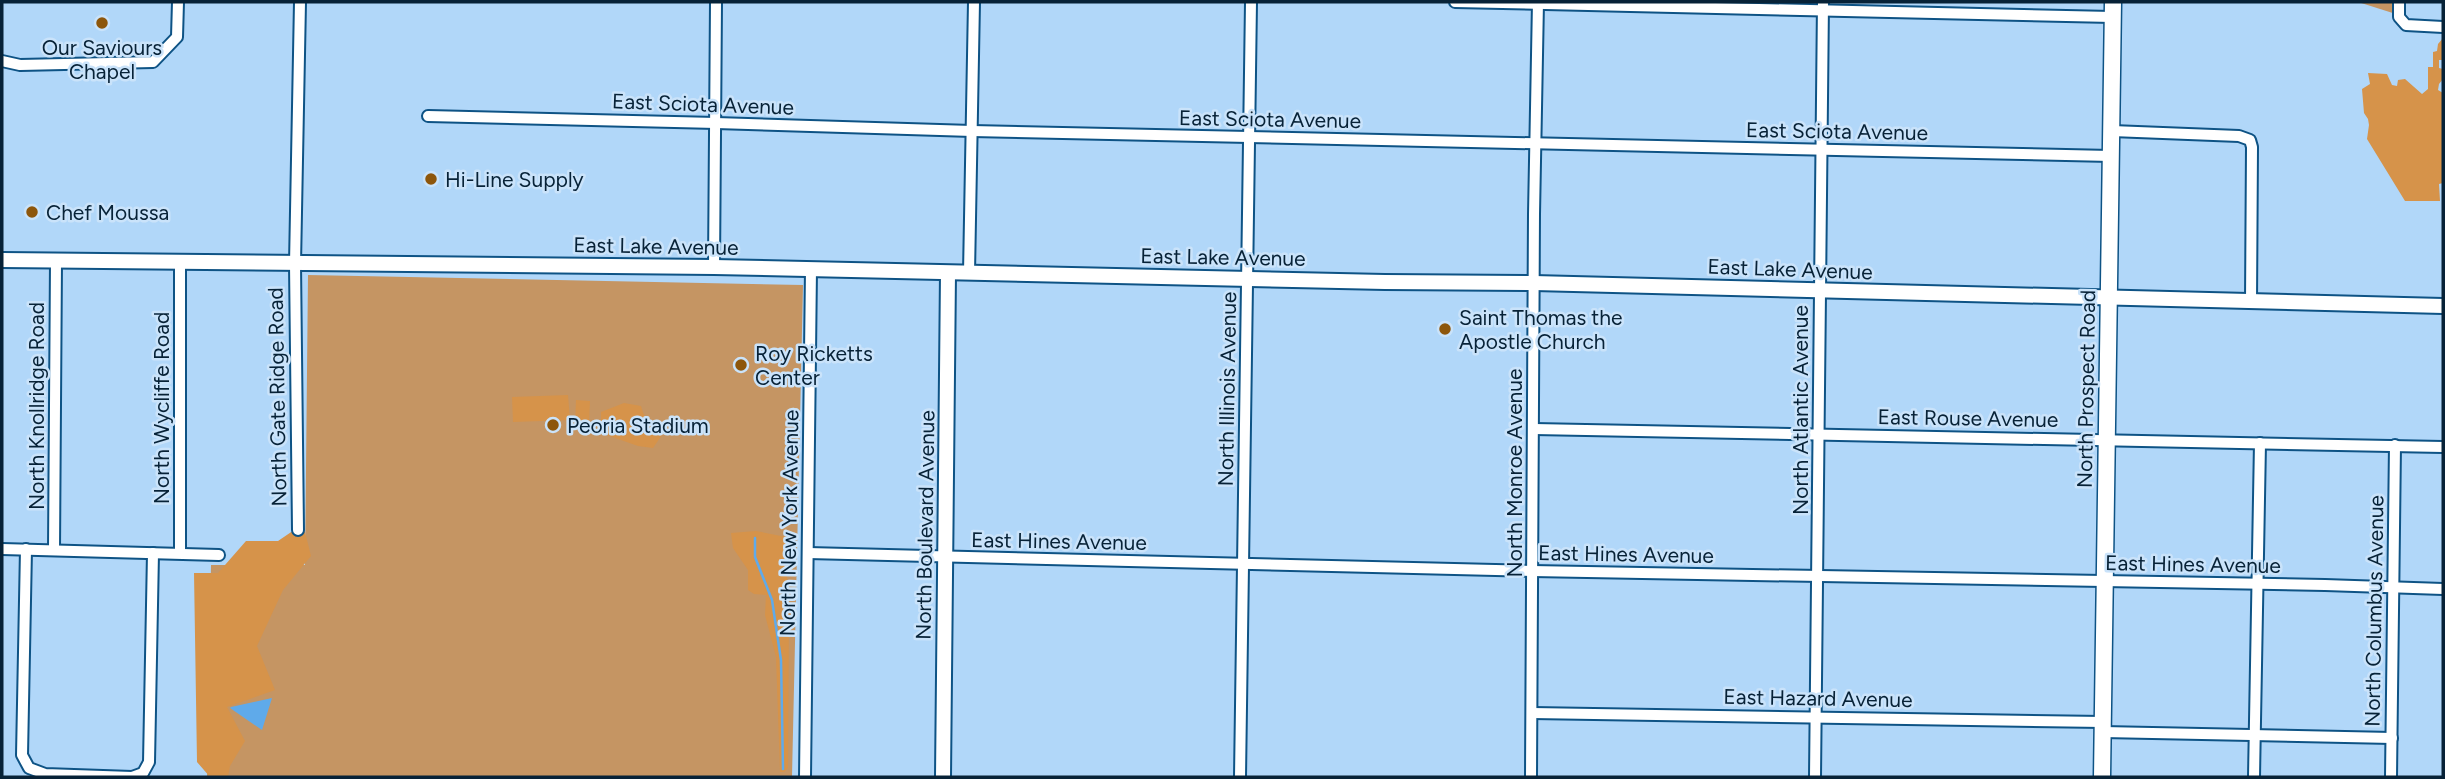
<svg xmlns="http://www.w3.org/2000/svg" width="2445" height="779" font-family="Figtree,sans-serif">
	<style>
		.green { fill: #c59563 }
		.forest { fill: #d6934a }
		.water { fill: #5faaea }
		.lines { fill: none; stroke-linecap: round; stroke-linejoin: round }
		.stream { stroke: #5faaea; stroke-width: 2.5 }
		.minor-casing { stroke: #0e5385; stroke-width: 14 }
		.tertiary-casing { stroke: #0e5385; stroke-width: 18 }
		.secondary-casing { stroke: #0e5385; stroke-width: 19 }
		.minor { stroke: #fff; stroke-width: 10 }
		.tertiary { stroke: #fff; stroke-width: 14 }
		.secondary { stroke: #fff; stroke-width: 16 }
		.poi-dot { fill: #8d560b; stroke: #cae3fa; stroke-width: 2.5 }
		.labels { text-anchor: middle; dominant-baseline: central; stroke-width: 5; stroke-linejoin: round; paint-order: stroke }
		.poi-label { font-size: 21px; fill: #072237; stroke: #cae3fa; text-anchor: start }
		.street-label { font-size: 21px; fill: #072237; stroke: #cae3fa }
	</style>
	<rect width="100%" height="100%" fill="#b1d7f9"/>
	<g class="green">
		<path d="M 2358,2 L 2399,2 L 2399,15 Z"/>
		<path d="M 308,275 L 803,285 L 792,777 L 207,777 L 211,565 L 305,565 Z"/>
	</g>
	<g class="forest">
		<path d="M 2443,38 L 2443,60 L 2439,60 L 2439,68 L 2443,69 L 2443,79 L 2439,84 L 2438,90 L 2443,93 L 2443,183 L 2439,184 L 2440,201 L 2405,201 L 2367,139 L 2369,125 L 2368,119 L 2364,113 L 2362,89 L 2370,84 L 2368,73 L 2387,74 L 2392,85 L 2397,86 L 2398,80 L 2405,79 L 2422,94 L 2428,89 L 2428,67 L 2433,67 L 2433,52 L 2437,51 L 2438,44 Z"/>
		<path d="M 568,395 L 570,420 L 513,422 L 512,397 Z"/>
		<path d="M 576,400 L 590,401 L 589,424 L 575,425 Z"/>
		<path d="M 624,403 L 641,406 C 644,418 648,421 660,424 L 662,435 L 653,448 L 638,446 L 601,433 L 601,412 Z"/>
		<path d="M 303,524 L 311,556 L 283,590 L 257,646 L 275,690 L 227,707 L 245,741 L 230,766 L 228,777 L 210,777 L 197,762 L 194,573 L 218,573 L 246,541 L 278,541 Z"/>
		<path d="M 756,531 L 796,539 L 786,563 L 789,612 L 788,768 L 784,772 L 780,772 L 776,657 L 765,615 L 766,595 L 754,594 L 748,590 L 748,570 L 733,548 L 731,533 Z"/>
	</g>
	<path class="water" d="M 272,698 L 262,730 L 230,708 L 231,707 Z"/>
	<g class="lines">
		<path class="stream" d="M 755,538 L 755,557 L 772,600 L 781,660 L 783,769"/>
		<g class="minor-casing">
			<g id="minor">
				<path d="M 1455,2 L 2112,17"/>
				<path d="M 2399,2 L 2399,17 L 2406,25 L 2443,27"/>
				<path d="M 2,61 L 20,65 L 153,62 L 177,37 L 178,2"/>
				<path d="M 428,116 L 716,123 L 972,131 L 2111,156"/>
				<path d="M 2112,131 L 2239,136 L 2250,140 L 2252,147 L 2251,302"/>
				<path d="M 714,267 L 716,2"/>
				<path d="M 969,273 L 974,2"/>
				<path d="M 1534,429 L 2443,447"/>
				<path d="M 298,530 L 295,264 L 300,2"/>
				<path d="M 2,549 L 219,555"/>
				<path d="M 26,549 L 22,755 L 29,768 L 45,774 L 132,777 L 143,773 L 149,762 L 153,553"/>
				<path d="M 54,550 L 56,261"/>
				<path d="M 180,553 L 180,262"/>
				<path d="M 808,553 L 1532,571 L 2325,585 L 2443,589"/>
				<path d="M 1532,713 L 2103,722"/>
				<path d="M 2103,732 L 2392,738"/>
				<path d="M 805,777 L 811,269"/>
				<path d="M 1240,777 L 1251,2"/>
				<path d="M 1531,777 L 1534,214 L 1538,2"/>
				<path d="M 1815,777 L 1823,2"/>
				<path d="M 2254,777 L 2260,443"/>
				<path d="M 2391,777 L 2395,445"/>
			</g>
		</g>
		<g class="tertiary-casing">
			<g id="tertiary">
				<path d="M 2,260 L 714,267 L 1385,282 L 1534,283 L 2443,306"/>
				<path d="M 943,777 L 948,273"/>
			</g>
		</g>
		<g class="secondary-casing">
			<path id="secondary" d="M 2102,777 L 2113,2"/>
		</g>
		<use href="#minor" class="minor"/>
		<use href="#tertiary" class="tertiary"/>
		<use href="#secondary" class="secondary"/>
	</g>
	<g class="poi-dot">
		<circle cx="102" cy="23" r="7"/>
		<circle cx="431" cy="179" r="7"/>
		<circle cx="32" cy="212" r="7"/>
		<circle cx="1445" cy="329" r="7"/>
		<circle cx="741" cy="365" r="7"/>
		<circle cx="553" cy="425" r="7"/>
	</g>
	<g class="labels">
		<g class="poi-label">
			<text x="102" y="47" text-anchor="middle">Our Saviours<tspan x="102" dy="24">Chapel</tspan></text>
			<text x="445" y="179">Hi-Line Supply</text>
			<text x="46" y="212">Chef Moussa</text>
			<text x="1459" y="317">Saint Thomas the<tspan x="1459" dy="24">Apostle Church</tspan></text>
			<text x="755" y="353">Roy Ricketts<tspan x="755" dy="24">Center</tspan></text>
			<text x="567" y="425">Peoria Stadium</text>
		</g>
		<g class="street-label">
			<text transform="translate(703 104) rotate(2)">East Sciota Avenue</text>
			<text transform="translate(1270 119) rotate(1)">East Sciota Avenue</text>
			<text transform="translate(1837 131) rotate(1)">East Sciota Avenue</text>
			<text transform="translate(656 246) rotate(1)">East Lake Avenue</text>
			<text transform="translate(1223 257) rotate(1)">East Lake Avenue</text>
			<text transform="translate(1790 269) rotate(2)">East Lake Avenue</text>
			<text transform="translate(1227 389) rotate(-89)">North Illinois Avenue</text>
			<text transform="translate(2086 389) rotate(-89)">North Prospect Road</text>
			<text transform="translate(277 397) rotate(-91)">North Gate Ridge Road</text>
			<text transform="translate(36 406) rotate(-90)">North Knollridge Road</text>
			<text transform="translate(161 408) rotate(-90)">North Wycliffe Road</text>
			<text transform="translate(1800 410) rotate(-90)">North Atlantic Avenue</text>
			<text transform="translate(1968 418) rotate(1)">East Rouse Avenue</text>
			<text transform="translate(1514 473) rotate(-90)">North Monroe Avenue</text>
			<text transform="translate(789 523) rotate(-89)">North New York Avenue</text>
			<text transform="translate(925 525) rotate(-89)">North Boulevard Avenue</text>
			<text transform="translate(1059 541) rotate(1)">East Hines Avenue</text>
			<text transform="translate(1626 554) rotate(1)">East Hines Avenue</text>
			<text transform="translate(2193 564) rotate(1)">East Hines Avenue</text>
			<text transform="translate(2374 611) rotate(-89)">North Columbus Avenue</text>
			<text transform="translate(1818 698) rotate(1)">East Hazard Avenue</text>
		</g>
	</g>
	<rect width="2445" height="779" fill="none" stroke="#072237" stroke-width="7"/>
</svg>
